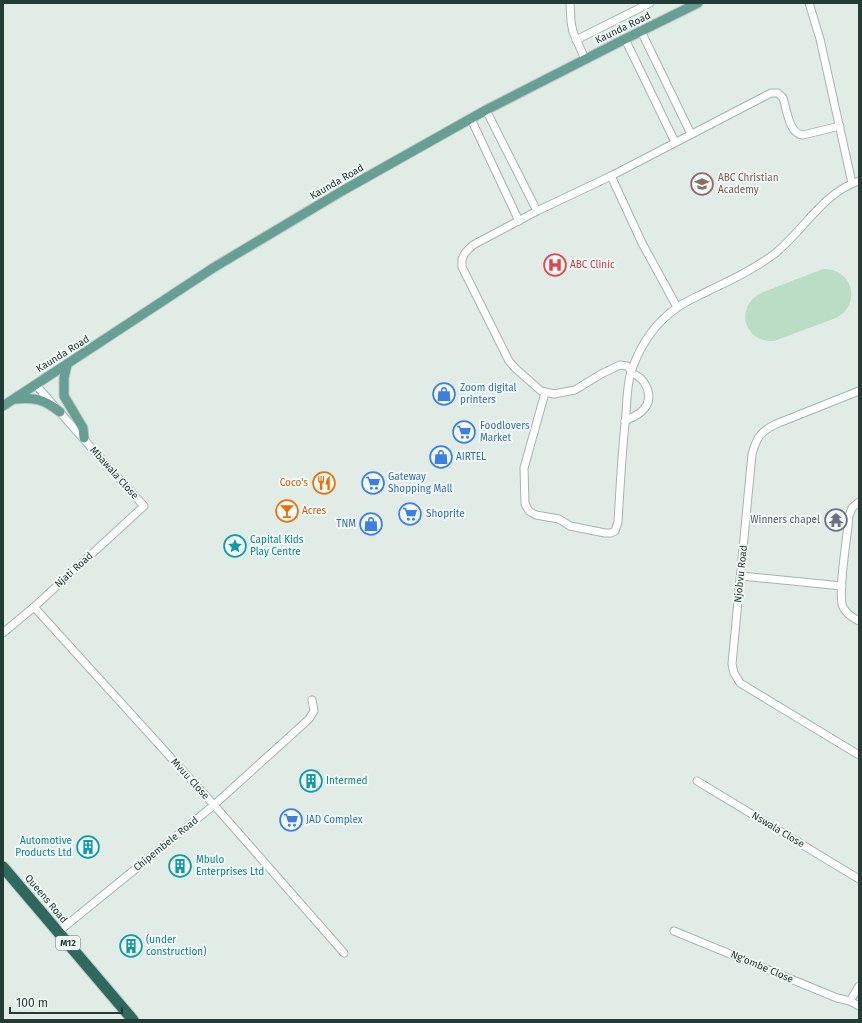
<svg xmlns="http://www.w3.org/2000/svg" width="862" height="1023" font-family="'Fira Sans',sans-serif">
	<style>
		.green { fill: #bbdcc5 }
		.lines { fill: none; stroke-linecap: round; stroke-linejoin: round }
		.minor-casing { stroke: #a5b4ae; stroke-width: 9 }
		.major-casing { stroke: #c1c8c7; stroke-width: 11 }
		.highway-casing { stroke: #c1c8c7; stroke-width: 13 }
		.minor { stroke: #fff; stroke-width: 7 }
		.major { stroke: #67a093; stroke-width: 9 }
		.highway { stroke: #2f685d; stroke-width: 11 }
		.labels { text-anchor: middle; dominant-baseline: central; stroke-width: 4; stroke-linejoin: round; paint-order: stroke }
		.shield { fill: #f2f8f5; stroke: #60746f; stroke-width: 1 }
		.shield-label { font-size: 9px; font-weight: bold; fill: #223c36 }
		.street-label { font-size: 10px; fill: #223c36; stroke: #f2f8f5 }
		.education-label { font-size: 10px; fill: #785e54; stroke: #f2f8f5; text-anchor: start }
		.health-label { font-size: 10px; fill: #be3a42; stroke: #f2f8f5; text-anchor: start }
		.shop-label { font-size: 10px; fill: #366cbe; stroke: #f2f8f5; text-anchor: start }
		.food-label { font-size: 10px; fill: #c56008; stroke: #f2f8f5; text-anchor: end }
		.worship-label { font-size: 10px; fill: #5b616d; stroke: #f2f8f5; text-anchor: end }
		.culture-label { font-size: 10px; fill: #0d838f; stroke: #f2f8f5; text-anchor: start }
	</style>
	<rect width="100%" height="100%" fill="#e2ece7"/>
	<path class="green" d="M 823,269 C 853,268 862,305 836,318 L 774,341 C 744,343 734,307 761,293 Z"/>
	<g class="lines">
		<g class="minor-casing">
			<g id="minor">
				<path d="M 570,3 L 571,22 L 573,32 L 585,59"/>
				<path d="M 809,3 L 820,39 L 852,183"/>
				<path d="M 641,31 L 691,134"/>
				<path d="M 625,39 L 675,142"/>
				<path d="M 576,40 L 650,3"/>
				<path d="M 486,110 L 537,211"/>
				<path d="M 471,119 L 519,221"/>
				<path d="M 611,176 L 642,243 L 677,307"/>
				<path d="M 631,370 L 627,366 L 620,365 L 601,374 L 575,390 L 554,394 L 541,391 L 515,368 L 509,361 L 462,267 L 462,259 L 465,253 L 473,245 L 537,211 L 611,176 L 771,93 L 778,93 L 783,98 C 787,110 789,134 803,135 L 840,126"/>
				<path d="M 859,391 L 776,424 C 760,432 757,437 752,454 L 732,664 L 734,673 L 740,683 L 859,755"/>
				<path d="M 545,393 L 524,468 L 525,504 L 529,511 L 536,515 L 559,519 L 570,526 L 605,533 L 611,533 L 615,531 L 618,522 C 620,486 622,450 626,414 C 627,399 627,382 632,369 C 641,344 656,322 678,307 C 688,300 699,296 710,290 C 732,280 754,269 773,255 C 803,232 822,193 859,181"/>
				<path d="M 625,421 C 631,418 639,415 644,409 C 655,396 645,377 631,373"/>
				<path d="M 859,502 L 852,508 L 849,516 C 848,533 837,594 843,607 C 846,613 853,618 859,621"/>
				<path d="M 741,576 L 842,586"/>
				<path d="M 34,607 L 214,805 L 344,953"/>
				<path d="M 3,633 L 34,607 L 144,506 C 107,466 71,425 35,384"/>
				<path d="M 697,781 L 859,879"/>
				<path d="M 674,931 L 837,998 L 850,1001"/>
				<path d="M 58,932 L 214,805 L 309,719 L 314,711 L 312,700"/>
				<path d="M 859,986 L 850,1001 L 859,1006"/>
			</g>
		</g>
		<g class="major-casing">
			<g id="major">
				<path d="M 67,365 L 64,378 L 64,396 L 83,428 L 84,438"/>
				<path d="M 15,399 C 34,397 44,399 60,412"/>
				<path d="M 3,406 L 213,268 L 342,191 L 486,110 L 625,39 L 698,3"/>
			</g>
		</g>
		<g class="highway-casing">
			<path id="highway" d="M 3,867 L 133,1020"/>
		</g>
		<use href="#minor" class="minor"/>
		<use href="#major" class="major"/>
		<use href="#highway" class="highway"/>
	</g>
	<defs>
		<g id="school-ring" transform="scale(1.15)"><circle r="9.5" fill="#f2f8f5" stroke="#8d6e63" stroke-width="1.5"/><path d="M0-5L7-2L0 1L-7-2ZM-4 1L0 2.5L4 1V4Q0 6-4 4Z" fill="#8d6e63"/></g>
		<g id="hospital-ring" transform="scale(1.15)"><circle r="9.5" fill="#f2f8f5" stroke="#e0444e" stroke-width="1.5"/><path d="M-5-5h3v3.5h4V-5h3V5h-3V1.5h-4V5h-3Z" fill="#e0444e"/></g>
		<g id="shop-ring" transform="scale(1.15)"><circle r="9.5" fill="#f2f8f5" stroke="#3f7fe0" stroke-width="1.5"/><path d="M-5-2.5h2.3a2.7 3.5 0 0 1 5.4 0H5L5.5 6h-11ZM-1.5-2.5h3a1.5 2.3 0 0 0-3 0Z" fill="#3f7fe0"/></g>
		<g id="supermarket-ring" transform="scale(1.15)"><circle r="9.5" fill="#f2f8f5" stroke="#3f7fe0" stroke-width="1.5"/><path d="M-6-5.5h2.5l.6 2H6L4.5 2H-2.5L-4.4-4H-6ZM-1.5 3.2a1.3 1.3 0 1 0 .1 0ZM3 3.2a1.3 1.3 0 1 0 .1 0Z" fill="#3f7fe0"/></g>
		<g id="restaurant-ring" transform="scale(1.15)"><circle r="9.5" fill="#f2f8f5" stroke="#e8710a" stroke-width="1.5"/><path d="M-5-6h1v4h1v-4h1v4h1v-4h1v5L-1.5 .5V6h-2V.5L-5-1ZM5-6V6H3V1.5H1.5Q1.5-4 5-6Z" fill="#e8710a"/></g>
		<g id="bar-ring" transform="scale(1.15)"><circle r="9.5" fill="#f2f8f5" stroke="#e8710a" stroke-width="1.5"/><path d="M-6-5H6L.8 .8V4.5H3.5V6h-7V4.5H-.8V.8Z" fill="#e8710a"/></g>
		<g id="temple-ring" transform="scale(1.15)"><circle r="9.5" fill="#f2f8f5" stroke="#6b7280" stroke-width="1.5"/><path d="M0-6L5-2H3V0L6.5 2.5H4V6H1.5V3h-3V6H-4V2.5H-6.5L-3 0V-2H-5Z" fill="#6b7280"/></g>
		<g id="sight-ring" transform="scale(1.15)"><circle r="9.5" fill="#f2f8f5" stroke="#0f9aa8" stroke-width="1.5"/><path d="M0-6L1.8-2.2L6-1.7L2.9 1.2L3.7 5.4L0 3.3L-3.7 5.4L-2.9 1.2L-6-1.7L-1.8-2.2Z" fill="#0f9aa8"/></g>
		<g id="building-ring" transform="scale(1.15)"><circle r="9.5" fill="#f2f8f5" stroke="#0f9aa8" stroke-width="1.5"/><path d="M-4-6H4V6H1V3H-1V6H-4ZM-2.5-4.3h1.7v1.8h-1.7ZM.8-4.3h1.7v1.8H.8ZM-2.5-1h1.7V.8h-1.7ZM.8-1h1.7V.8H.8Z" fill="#0f9aa8"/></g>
	</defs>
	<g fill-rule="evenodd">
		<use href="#school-ring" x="702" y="184"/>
		<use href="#hospital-ring" x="555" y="265"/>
		<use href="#shop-ring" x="444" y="394"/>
		<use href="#supermarket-ring" x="464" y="432"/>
		<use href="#shop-ring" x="441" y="457"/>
		<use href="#restaurant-ring" x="324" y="483"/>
		<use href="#supermarket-ring" x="373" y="483"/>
		<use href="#bar-ring" x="287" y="511"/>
		<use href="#supermarket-ring" x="410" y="514"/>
		<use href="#temple-ring" x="836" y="520"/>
		<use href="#shop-ring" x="371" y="524"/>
		<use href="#sight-ring" x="235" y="546"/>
		<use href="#building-ring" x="311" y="781"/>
		<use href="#supermarket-ring" x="291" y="820"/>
		<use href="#building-ring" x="88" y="847"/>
		<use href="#building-ring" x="180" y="866"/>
		<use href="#building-ring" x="131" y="946"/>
	</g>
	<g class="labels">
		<rect class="shield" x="56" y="936" width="24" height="14" rx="3"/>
		<g class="shield-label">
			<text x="68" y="943">M12</text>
		</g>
		<g class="street-label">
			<text transform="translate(623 28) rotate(-26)">Kaunda Road</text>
			<text transform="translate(337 182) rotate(-30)">Kaunda Road</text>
			<text transform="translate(63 354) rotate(-32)">Kaunda Road</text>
			<text transform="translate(114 473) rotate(48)">Mbawala Close</text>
			<text transform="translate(74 570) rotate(-42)">Njati Road</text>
			<text transform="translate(741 574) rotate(-84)">Njobvu Road</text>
			<text transform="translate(190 779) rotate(48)">Mvuu Close</text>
			<text transform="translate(778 830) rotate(31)">Nswala Close</text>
			<text transform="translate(166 844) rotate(-39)">Chipembele Road</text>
			<text transform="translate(46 899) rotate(50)">Queens Road</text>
			<text transform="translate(762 967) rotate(23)">Ng'ombe Close</text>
		</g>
		<g class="education-label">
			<text x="718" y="178">ABC Christian<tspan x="718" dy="12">Academy</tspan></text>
		</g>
		<g class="health-label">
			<text x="570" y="265">ABC Clinic</text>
		</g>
		<g class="shop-label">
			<text x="460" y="388">Zoom digital<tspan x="460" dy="12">printers</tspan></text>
			<text x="480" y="426">Foodlovers<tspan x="480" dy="12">Market</tspan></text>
			<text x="456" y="457">AIRTEL</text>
			<text x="388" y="477">Gateway<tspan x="388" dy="12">Shopping Mall</tspan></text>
			<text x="426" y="514">Shoprite</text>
			<text x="356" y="524" text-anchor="end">TNM</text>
			<text x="306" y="820">JAD Complex</text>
		</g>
		<g class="food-label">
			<text x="308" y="483">Coco's</text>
			<text x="302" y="511" text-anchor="start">Acres</text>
		</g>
		<g class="worship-label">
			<text x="820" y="520">Winners chapel</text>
		</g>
		<g class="culture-label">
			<text x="250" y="540">Capital Kids<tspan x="250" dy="12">Play Centre</tspan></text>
			<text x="326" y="781">Intermed</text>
			<text x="72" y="841" text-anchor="end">Automotive<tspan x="72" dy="12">Products Ltd</tspan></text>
			<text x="196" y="860">Mbulo<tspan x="196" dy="12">Enterprises Ltd</tspan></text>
			<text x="146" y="940">(under<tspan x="146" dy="12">construction)</tspan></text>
		</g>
	</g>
	<rect width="862" height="1023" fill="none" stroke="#223c36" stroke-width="8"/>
	<path d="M10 1007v6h112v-6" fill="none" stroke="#223c36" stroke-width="2"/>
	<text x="16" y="1007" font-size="12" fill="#223c36" stroke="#f2f8f5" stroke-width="3" paint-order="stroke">100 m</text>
</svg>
